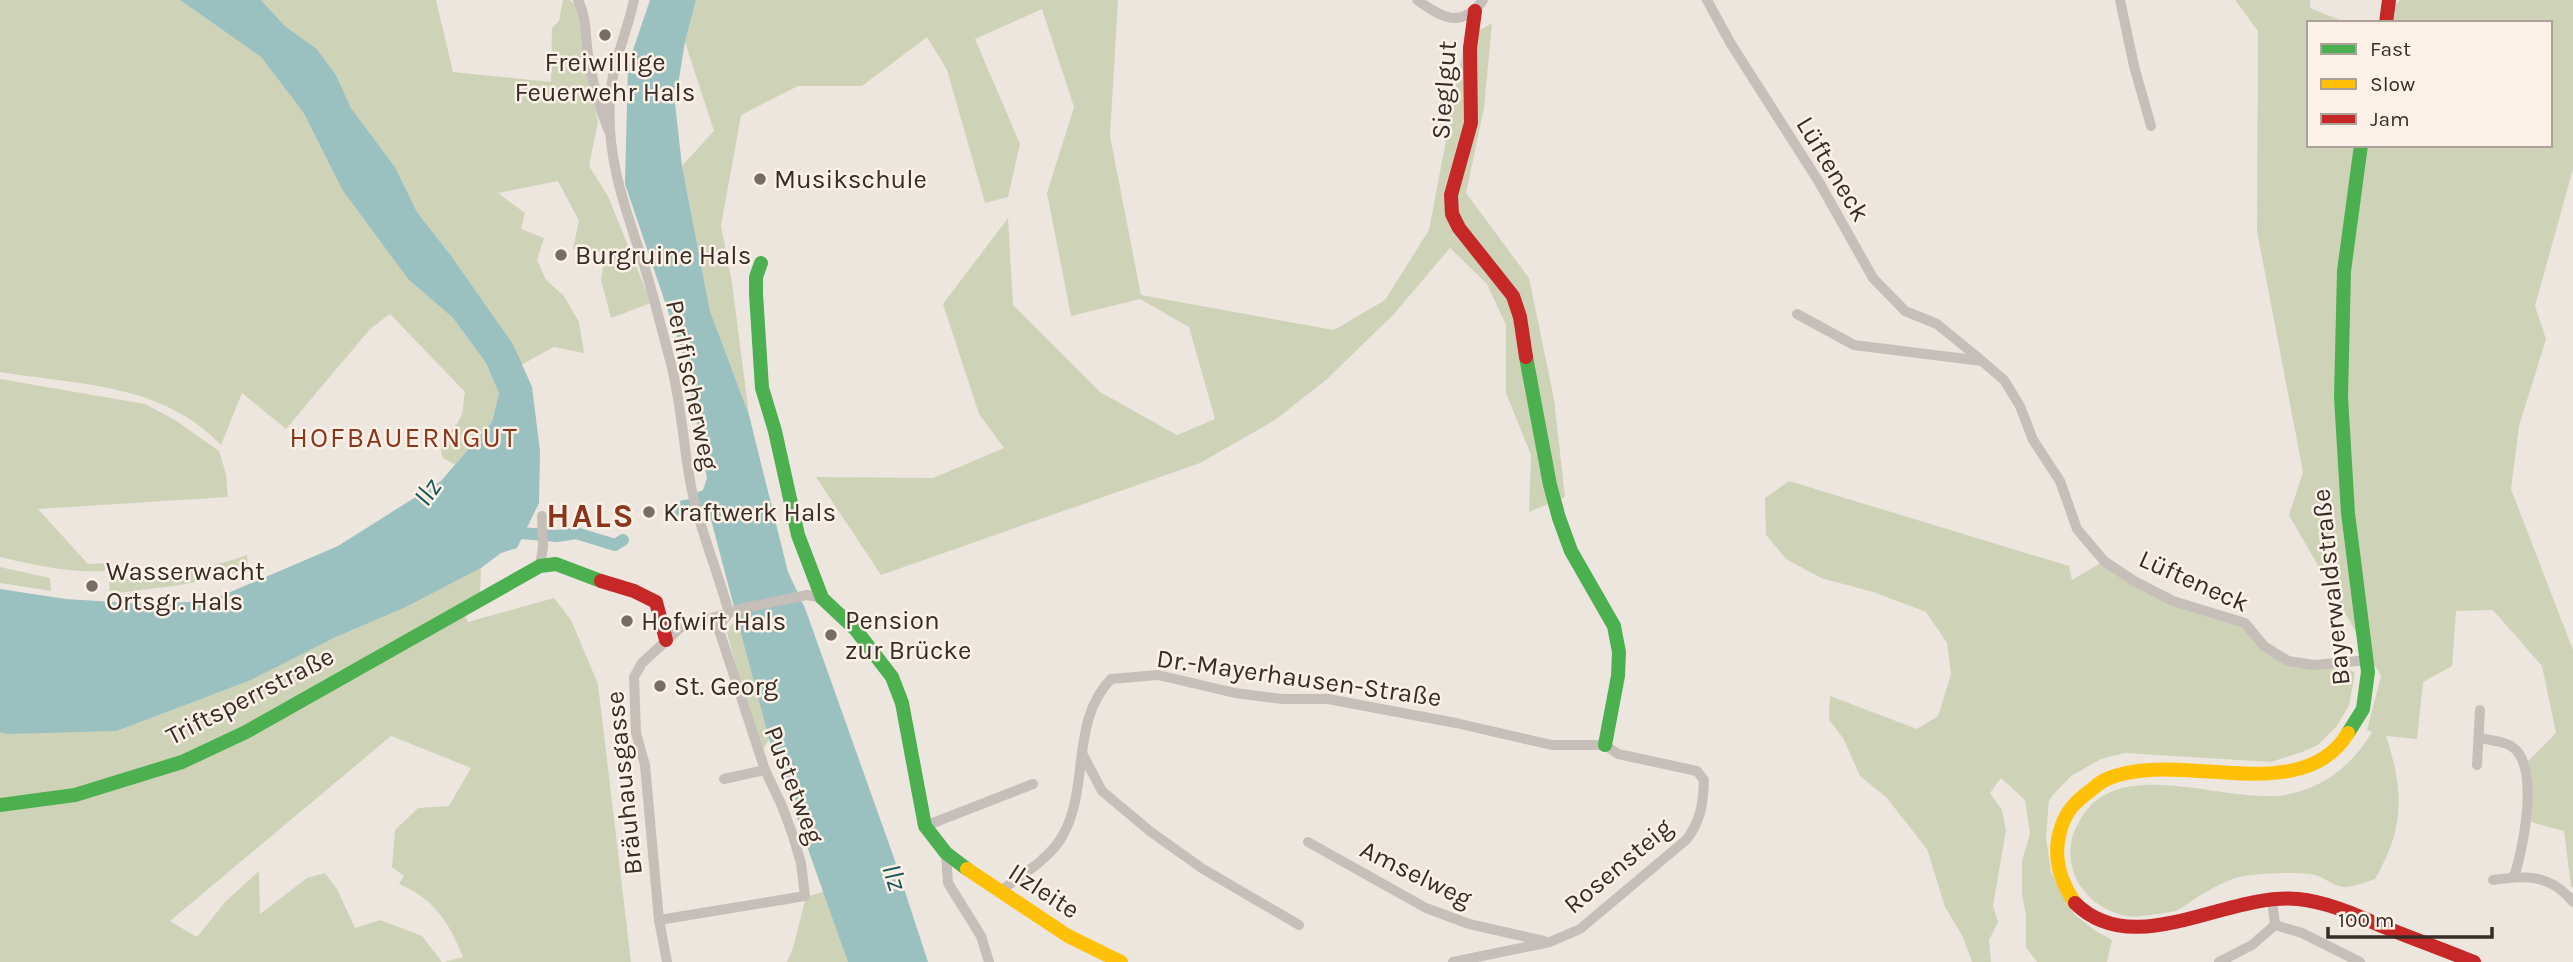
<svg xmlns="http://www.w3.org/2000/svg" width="2573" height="962" font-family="Karla,sans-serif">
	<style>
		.green { fill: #ced3b8 }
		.water { fill: #9ac0c0 }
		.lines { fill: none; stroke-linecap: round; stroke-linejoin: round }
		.canal { stroke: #9ac0c0; stroke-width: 12 }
		.street { stroke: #c6bfb9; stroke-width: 10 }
		.fast { stroke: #4caf50; stroke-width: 14 }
		.slow { stroke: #ffc107; stroke-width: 14 }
		.jam { stroke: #c62828; stroke-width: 14 }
		.poi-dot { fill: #776d67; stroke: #fbf1e6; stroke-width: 2.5 }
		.labels { text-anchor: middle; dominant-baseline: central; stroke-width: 5; stroke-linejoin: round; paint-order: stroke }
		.poi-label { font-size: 26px; fill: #372c27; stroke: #fbf1e6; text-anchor: start }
		.street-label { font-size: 26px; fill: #372c27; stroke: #fbf1e6 }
		.neighbourhood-label { font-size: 28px; letter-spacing: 2px; fill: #8b351a; stroke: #fbf1e6 }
		.water-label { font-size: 28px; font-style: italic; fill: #19575b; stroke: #fbf1e6 }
		.district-label { font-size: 33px; font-weight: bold; letter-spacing: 2px; fill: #8b351a; stroke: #fbf1e6 }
	</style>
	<rect width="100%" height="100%" fill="#ede6df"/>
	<g class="green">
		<path d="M 0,0 L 180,0 L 261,57 L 303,112 L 343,191 L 408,279 L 453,318 L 486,363 L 494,378 L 499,393 L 492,422 L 455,465 L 443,458 C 435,438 456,432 462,414 C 464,407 463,399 465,392 L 390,314 L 370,329 L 286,429 L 242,393 L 221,445 C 162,383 79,385 0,372 Z"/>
		<path d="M 261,0 L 436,0 L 453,72 L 551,82 L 552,28 L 559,21 L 563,0 L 569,0 L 580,8 L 585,62 L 598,122 L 589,166 L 608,196 L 651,303 L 611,318 L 601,280 L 605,253 L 573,249 L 579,221 L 558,181 L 498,193 L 525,213 L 521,229 L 544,238 L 537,260 L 546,280 L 564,296 L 579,322 L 584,353 L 554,347 L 521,365 L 513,344 L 452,257 L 417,212 L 395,167 L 351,108 L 336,75 L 317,49 L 285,26 Z"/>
		<path d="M 696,0 L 1118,0 L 1110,136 L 1141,295 L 1334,330 L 1385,300 L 1429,230 L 1465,39 L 1492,23 L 1484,108 L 1466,193 L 1529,278 L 1554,399 L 1565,497 L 1529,512 L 1531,455 L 1506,393 L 1506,325 L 1487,284 L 1450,248 L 1394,314 L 1327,379 L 1275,420 L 1200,463 L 881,575 L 816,477 L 933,478 L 1004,448 L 979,414 L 943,304 L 1008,218 L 1013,305 L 1100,392 L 1177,435 L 1215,419 L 1189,327 L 1140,299 L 1071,316 L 1047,193 L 1074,107 L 1042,9 L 975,39 L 1020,144 L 1008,197 L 985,203 L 947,70 L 927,37 L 862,86 L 798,86 L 741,115 L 721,226 L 732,283 L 749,415 L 710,311 L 682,166 L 714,131 L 685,42 Z"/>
		<path d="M 2235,0 L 2310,0 L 2310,8 L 2347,23 L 2309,23 L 2309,145 L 2550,145 L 2550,23 L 2378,23 L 2400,0 L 2573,0 L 2573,169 L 2535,306 L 2546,339 L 2519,426 L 2511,489 L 2573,650 L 2573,887 L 2571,887 L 2564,831 L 2531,822 L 2532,780 L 2528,761 L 2556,733 L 2542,666 L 2493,610 L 2456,611 L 2452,666 L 2423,682 L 2417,739 L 2386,736 C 2404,791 2405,828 2375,879 C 2366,882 2354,887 2344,887 C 2332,886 2322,875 2310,874 C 2291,872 2270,873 2251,875 C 2229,877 2211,889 2193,900 C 2187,904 2181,909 2175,911 C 2165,913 2137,918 2127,916 C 2099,911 2075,890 2071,861 C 2069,846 2072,833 2080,820 C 2118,751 2228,807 2290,794 C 2326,786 2353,764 2372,732 L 2367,730 L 2381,676 L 2289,515 L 2303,472 L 2257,231 L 2258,31 Z"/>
		<path d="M 0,379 L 145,404 L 175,420 L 219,451 L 226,474 L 228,497 L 38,509 L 88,564 L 108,563 L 104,571 C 68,573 34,565 0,557 Z"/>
		<path d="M 1789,481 L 2069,566 L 2072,580 L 2104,561 L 2173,601 L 2245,623 L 2288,661 L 2347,668 L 2355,673 L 2349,706 L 2336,727 L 2318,745 L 2302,752 L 2271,762 L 2125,753 L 2101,759 L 2071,776 L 2053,795 L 2049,800 L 2046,838 L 2051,872 L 2075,915 L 2096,931 L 2112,940 L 2107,962 L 2037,962 L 2026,947 L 2026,915 L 2022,894 L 2022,861 L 2030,834 L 2025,800 L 2001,778 L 1990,793 L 2002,810 L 2006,830 L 1993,906 L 1998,922 L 1989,940 L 1991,962 L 1972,962 L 1963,937 L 1945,907 L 1927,849 L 1886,797 L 1860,776 L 1843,738 L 1829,720 L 1830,696 L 1917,729 L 1938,716 L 1951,674 L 1947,643 L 1926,612 L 1873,592 L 1821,578 L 1786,559 L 1766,535 L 1765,498 Z"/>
		<path d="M 247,555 L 248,570 L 181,585 L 110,594 L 109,580 C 155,575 203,571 247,555 Z"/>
		<path d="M 0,567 L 50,578 L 51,591 L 0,583 Z"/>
		<path d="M 481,568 L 480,593 L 460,603 L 468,622 L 554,598 L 571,620 L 598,684 L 631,962 L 444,962 L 463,957 L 462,955 C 449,922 433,898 399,884 L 404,876 L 392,867 L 395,830 L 418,808 L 449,806 L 471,768 L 391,736 L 170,921 L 197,937 L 226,901 L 259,871 L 260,914 L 307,878 L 325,873 L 337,889 L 355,928 L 380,920 L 422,936 L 442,962 L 0,962 L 0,732 L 117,731 L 251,680 L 336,637 L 406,607 Z"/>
		<path d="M 738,620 L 769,739 L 760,755 L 726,629 Z"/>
		<path d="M 825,891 L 849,962 L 787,962 L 793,948 L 806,897 Z"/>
	</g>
	<g class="water">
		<path d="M 180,0 L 261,0 L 285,26 L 317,49 L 336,75 L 351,108 L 395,167 L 417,212 L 452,257 L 513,344 L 532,387 L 540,451 L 539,503 L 517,548 L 501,553 L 481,568 L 406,607 L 336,637 L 251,680 L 117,731 L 6,734 L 0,732 L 0,589 L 66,599 L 146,604 L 188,602 L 221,596 L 338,546 L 441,481 L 492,422 L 499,393 L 486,363 L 453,318 L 408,279 L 343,191 L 303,112 L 261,57 Z"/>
		<path d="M 650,0 L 696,0 L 685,42 L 675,103 L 682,166 L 710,311 L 749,415 L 788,572 L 805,608 L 894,858 L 928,962 L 848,962 L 769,739 L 710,516 L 699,514 L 694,494 L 703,490 L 707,478 L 685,361 L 625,184 L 628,65 Z"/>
	</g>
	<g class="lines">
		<g class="canal">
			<path d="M 670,513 L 684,506 L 707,503"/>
			<path d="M 508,532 L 557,536 L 576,533 L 615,545 L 623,540"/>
		</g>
		<g class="street">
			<path d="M 578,0 C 587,18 585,35 588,55 C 593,81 598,106 609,131"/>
			<path d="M 634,0 C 627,33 612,64 610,98 C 606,160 626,210 645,268 C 654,298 662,330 670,360 C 682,404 683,448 692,491 C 701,533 718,572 729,613"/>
			<path d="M 1417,0 C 1441,17 1461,30 1483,0"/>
			<path d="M 1707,0 L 1731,44 L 1819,182 L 1873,278 L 1905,311 L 1937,324 L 1981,360"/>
			<path d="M 2120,0 L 2134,66 L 2151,126"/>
			<path d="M 1797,314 L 1854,345 L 1982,361 L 2004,380 L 2020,406 L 2033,440 L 2060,481 L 2077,529 L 2104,561 L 2134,581 L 2173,601 L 2245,623 L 2264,646 L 2288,661 L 2314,665 L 2368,660"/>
			<path d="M 540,566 L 543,547 L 542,516"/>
			<path d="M 2479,738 C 2489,740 2503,741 2511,746 C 2541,764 2523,849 2514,877"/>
			<path d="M 1082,753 L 1102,791 L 1151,832 L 1203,869 L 1299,925"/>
			<path d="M 2477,765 L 2480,710"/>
			<path d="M 724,779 L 765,770"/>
			<path d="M 925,826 L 1033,784"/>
			<path d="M 1308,842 L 1426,908 L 1469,924 L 1544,941"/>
			<path d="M 946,853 L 948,883 L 981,936 L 989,962"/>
			<path d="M 2493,880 C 2525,875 2551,874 2573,902"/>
			<path d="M 999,892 C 1020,876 1050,859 1063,835 C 1090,786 1070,721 1111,679 L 1158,675 L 1235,693 L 1282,699 L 1328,699 L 1456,723 L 1552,745 L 1605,745 L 1618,754 L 1697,771 L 1704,780 C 1703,804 1701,821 1686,840 L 1580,929 L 1550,942 L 1453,962"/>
			<path d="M 659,920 L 805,896 L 801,863 L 792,833 L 782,806 L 765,770 L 718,627 L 729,613"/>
			<path d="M 2275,925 L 2302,933 L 2360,962"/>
			<path d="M 667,962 L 659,920 L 645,765 L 636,733 L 634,677 L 642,663 L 680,628 L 744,608 L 807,595 L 822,598"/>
			<path d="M 2219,962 L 2252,945 L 2275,925 L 2272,899"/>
		</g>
		<g class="fast">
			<path d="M 761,263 L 756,277 L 756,294 L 762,388 L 775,431 L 798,535 L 822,598 L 856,630 L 892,677 L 902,703 L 925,826 L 946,853 L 967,869"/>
			<path d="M 1526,357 L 1550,485 L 1559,518 L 1571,551 L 1614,626 L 1619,652 L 1618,676 L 1605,745"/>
			<path d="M 2348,733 L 2363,709 L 2368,672 L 2348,513 L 2341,397 L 2344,271 L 2361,145"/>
			<path d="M 0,805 L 75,795 L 182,762 L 246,732 L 540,566 L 556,564 L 601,581"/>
		</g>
		<g class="slow">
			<path d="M 967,869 L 1068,936 L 1121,962"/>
			<path d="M 2075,903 C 2060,881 2052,855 2061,828 C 2066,811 2076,801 2090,791 C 2095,787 2101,781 2107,779 C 2176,748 2302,810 2348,733"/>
		</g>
		<g class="jam">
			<path d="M 1475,11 L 1470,48 L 1471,123 L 1451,195 L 1452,214 L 1459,228 L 1513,296 L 1520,317 L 1526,357"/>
			<path d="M 2386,23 L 2389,0"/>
			<path d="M 601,581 L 634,591 L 656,602 L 666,640"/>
			<path d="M 2075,903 C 2134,962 2226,892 2298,899 C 2328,902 2356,915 2384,927 C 2414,939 2444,950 2474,962"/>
		</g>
	</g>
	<g class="poi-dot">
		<circle cx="605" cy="35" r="7"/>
		<circle cx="760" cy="179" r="7"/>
		<circle cx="561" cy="255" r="7"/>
		<circle cx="649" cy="512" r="7"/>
		<circle cx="92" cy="586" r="7"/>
		<circle cx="627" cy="621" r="7"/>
		<circle cx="831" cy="635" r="7"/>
		<circle cx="660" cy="686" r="7"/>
	</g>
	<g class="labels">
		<g class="poi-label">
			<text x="605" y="62" text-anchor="middle">Freiwillige<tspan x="605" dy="30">Feuerwehr Hals</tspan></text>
			<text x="774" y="179">Musikschule</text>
			<text x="575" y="255">Burgruine Hals</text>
			<text x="663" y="512">Kraftwerk Hals</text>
			<text x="106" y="571">Wasserwacht<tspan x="106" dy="30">Ortsgr. Hals</tspan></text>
			<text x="845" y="620">Pension<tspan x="845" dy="30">zur Brücke</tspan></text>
			<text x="641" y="621">Hofwirt Hals</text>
			<text x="674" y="686">St. Georg</text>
		</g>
		<g class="street-label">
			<text transform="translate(1444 90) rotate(-86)">Sieglgut</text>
			<text transform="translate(1833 169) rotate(59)">Lüfteneck</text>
			<text transform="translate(692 385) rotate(78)">Perlfischerweg</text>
			<text transform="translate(2194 581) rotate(24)">Lüfteneck</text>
			<text transform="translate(2331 587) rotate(-96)">Bayerwaldstraße</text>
			<text transform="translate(1299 678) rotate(8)">Dr.-Mayerhausen-Straße</text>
			<text transform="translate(250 696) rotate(-27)">Triftsperrstraße</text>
			<text transform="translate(624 783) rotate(-96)">Bräuhausgasse</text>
			<text transform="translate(794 785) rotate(69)">Pustetweg</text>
			<text transform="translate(1618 866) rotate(-40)">Rosensteig</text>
			<text transform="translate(1416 874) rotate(26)">Amselweg</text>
			<text transform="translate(1044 891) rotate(33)">Ilzleite</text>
		</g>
		<g class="neighbourhood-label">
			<text x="404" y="437">HOFBAUERNGUT</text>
		</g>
		<g class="water-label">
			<text transform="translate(427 492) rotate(-55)">Ilz</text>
			<text transform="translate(895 877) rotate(72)">Ilz</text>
		</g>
		<g class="district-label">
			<text x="591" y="516">HALS</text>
		</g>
	</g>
	<rect x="2307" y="21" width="245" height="126" fill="#fbf1e6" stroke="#ada29a" stroke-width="2"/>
	<rect x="2321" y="44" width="35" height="10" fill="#4caf50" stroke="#ada29a" stroke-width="2"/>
	<text x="2370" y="56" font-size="21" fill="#372c27">Fast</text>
	<rect x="2321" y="79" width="35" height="10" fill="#ffc107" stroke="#ada29a" stroke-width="2"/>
	<text x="2370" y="91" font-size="21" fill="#372c27">Slow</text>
	<rect x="2321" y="114" width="35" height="10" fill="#c62828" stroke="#ada29a" stroke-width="2"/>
	<text x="2370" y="126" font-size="21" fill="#372c27">Jam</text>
	<path d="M2328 927v10h164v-10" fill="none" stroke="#372c27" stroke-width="3.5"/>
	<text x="2338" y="927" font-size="21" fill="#372c27" stroke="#fbf1e6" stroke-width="5" paint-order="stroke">100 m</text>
</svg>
